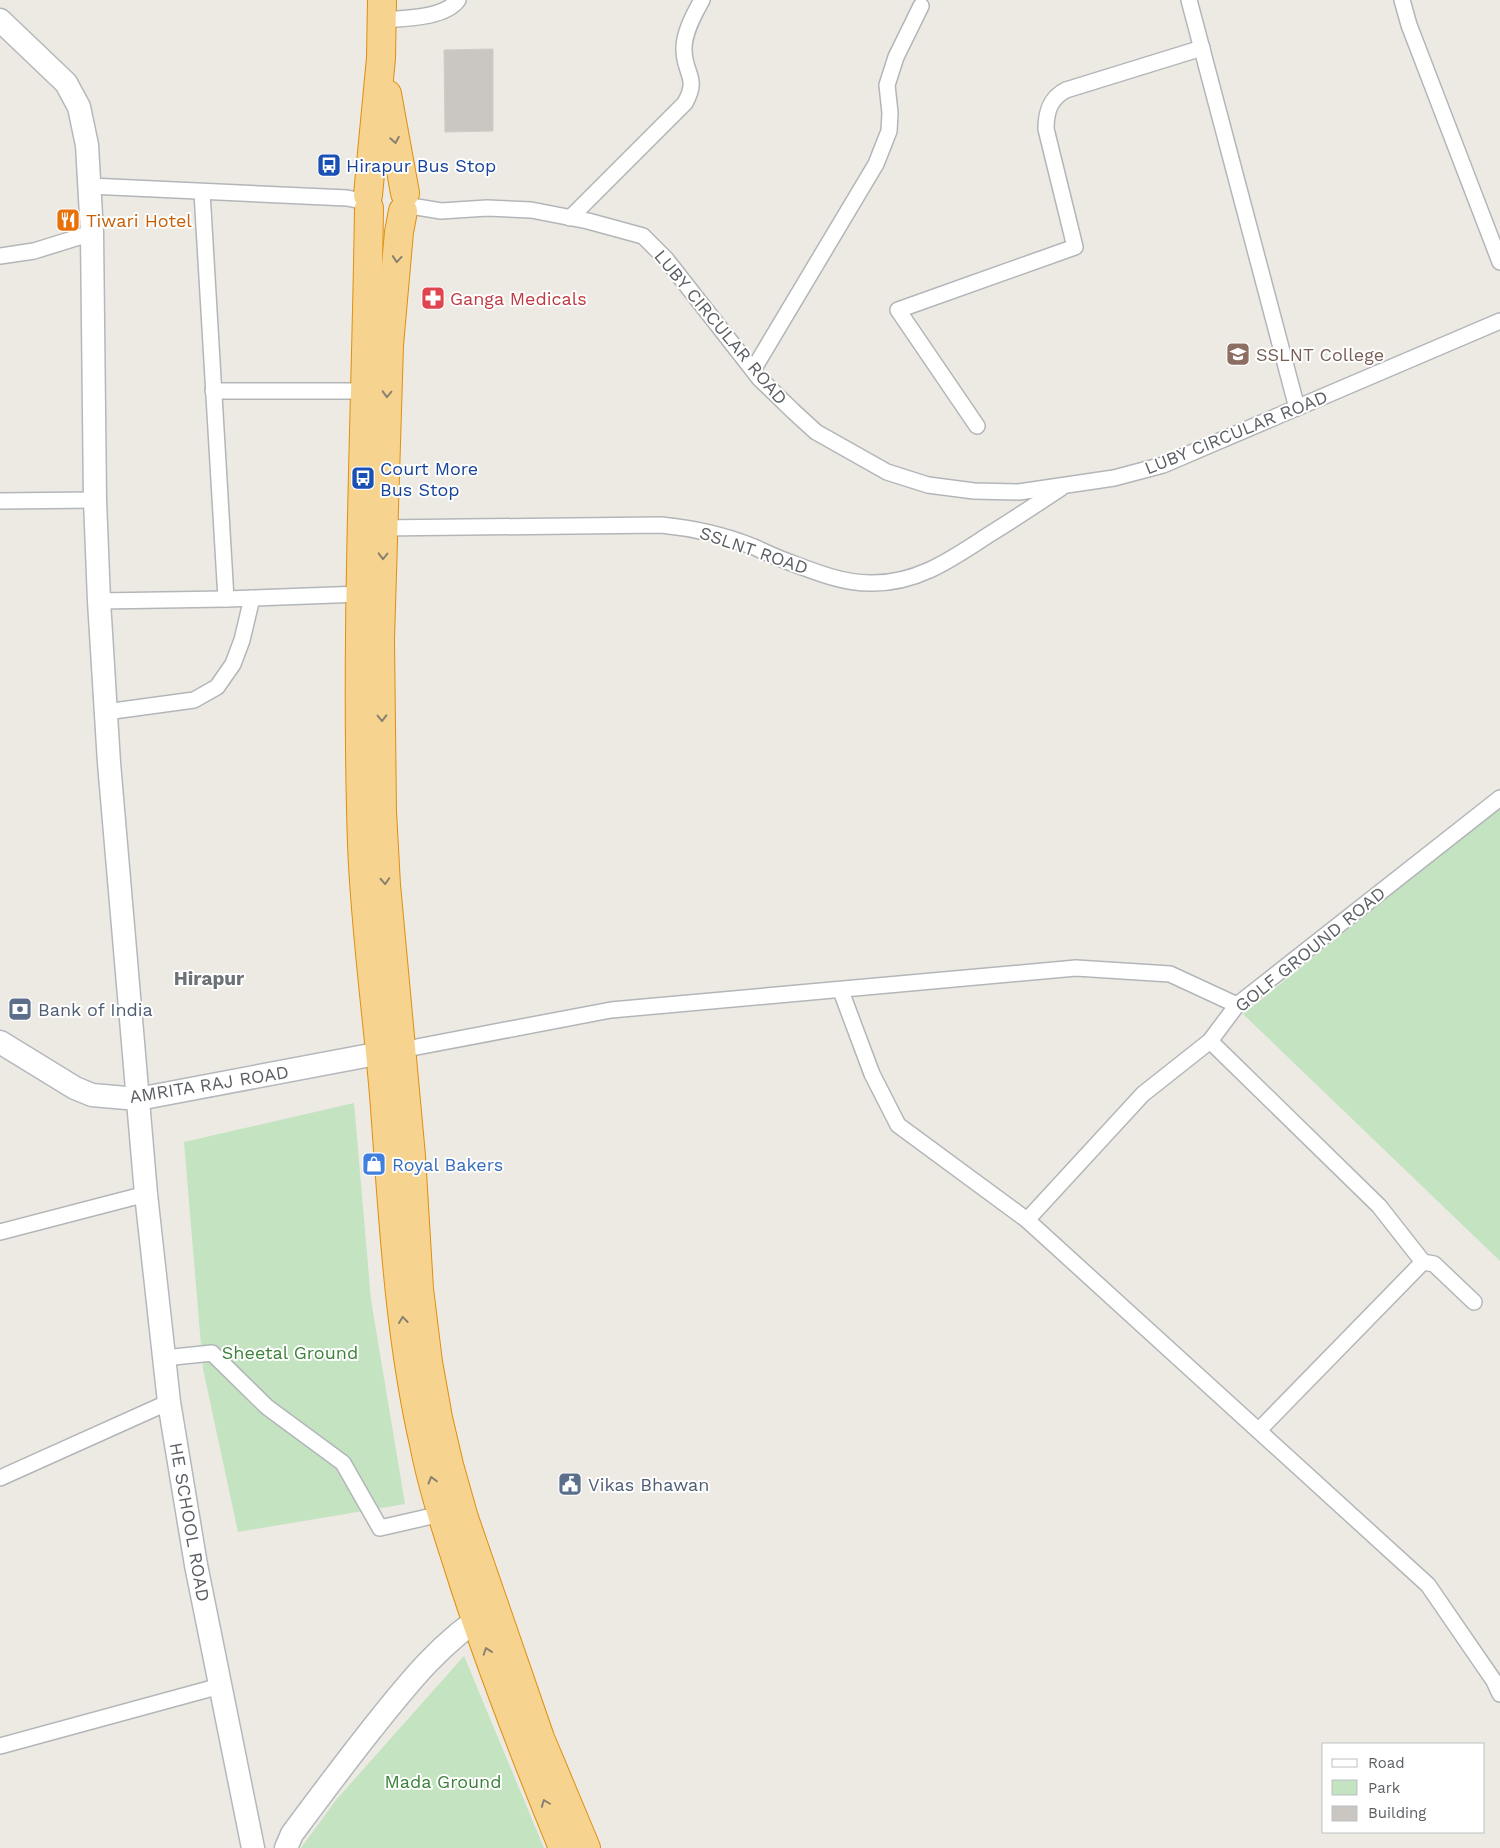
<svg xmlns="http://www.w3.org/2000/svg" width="1500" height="1848" font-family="'Work Sans',sans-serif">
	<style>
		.green { fill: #c3e3c1 }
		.building { fill: #cac7c2; stroke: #d1cbc2 }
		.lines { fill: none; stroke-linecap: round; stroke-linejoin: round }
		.street-casing { stroke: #b3b6b9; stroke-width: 18 }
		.secondary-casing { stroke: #b4b8bc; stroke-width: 25 }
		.highway-casing { stroke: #e18e0e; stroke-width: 30 }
		.street { stroke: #fff; stroke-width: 15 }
		.secondary { stroke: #fff; stroke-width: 22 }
		.highway { stroke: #f6d490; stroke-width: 28 }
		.oneway { stroke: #8a8270 }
		.labels { text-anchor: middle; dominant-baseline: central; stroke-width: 4; stroke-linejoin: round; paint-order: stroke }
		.transit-label { font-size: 18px; fill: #164399; stroke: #fff; text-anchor: start }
		.food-label { font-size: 18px; fill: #c56008; stroke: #fff; text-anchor: start }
		.health-label { font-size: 18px; fill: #be3a42; stroke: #fff; text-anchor: start }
		.street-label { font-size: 18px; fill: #5b5f63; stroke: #fff }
		.education-label { font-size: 18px; fill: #785e54; stroke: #fff; text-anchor: start }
		.service-label { font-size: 18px; fill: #4e5e75; stroke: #fff; text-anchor: start }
		.shop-label { font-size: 18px; fill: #366cbe; stroke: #fff; text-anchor: start }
		.park-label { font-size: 18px; fill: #3d823a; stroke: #fff }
		.neighbourhood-label { font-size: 19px; font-weight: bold; fill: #6c7175; stroke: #fff }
	</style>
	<rect width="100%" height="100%" fill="#edeae3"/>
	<g class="green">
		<path d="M 1500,807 L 1500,1261 L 1243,1014 Z"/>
		<path d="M 354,1103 L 371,1300 L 405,1504 L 238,1532 L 203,1369 L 184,1142 Z"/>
		<path d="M 464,1656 L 544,1848 L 301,1848 L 336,1800 Z"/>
	</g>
	<path class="building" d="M 493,49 L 493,131 L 445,132 L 444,50 Z"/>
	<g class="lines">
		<g class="street-casing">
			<g id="street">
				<path d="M 1189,0 L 1297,408"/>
				<path d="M 1402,0 L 1409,25 L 1500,262"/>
				<path d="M 381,20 C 403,18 444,19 458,0"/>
				<path d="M 90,186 L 347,198 L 367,202"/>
				<path d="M 202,192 L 226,599 L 361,594"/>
				<path d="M 405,205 L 441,211 L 487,208 L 531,210 L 588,221 L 643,236 L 666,259 L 759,378 L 793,411 L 816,432 L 887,472 L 928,485 L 974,491 L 1019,492 L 1114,478 L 1163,465 L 1500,321"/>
				<path d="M 570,218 L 685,103 C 699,78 685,75 684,51 C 683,34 694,14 702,0"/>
				<path d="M 0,256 L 34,251 L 92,233"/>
				<path d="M 753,370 L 876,164 L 889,131 L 890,113 L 887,85 L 896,57 L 921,6"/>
				<path d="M 213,391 L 366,391"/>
				<path d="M 977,426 L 898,310 L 1075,247 L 1046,129 C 1046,112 1050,98 1066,90 L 1202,48"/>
				<path d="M 0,501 L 95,500"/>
				<path d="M 379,528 L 661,525 C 693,528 724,535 754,547 C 765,552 777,558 789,562 C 815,572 845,584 873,583 C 919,583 953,558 990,534 C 1014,519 1037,504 1061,488"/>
				<path d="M 99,601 L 226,599"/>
				<path d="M 106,712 L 194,700 L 217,687 L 233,664 L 242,640 L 252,598"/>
				<path d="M 841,991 L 872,1074 L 898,1125 L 1027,1220 L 1428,1585 L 1494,1681 L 1500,1694"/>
				<path d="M 1210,1041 L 1379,1206 L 1423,1262 L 1434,1264 L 1474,1302"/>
				<path d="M 401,1050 L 611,1010 L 1076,968 L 1170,974 L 1237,1005"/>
				<path d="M 1027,1220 L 1143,1094 L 1210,1041 L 1237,1005 L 1500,798"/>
				<path d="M 0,1232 L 146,1194"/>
				<path d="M 164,1358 L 212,1353 L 267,1407 L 343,1463 L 380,1528 L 441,1514"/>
				<path d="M 1259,1430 L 1423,1262"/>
				<path d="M 0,1478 L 169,1402"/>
				<path d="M 0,1746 L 220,1686"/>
			</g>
		</g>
		<g class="secondary-casing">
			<g id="secondary">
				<path d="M 0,20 L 66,83 L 79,107 L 87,145 L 92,233 L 95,500 L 99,601 L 109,763 L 146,1194 L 169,1402 L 196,1565 L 253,1848"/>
				<path d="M 0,1042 L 75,1088 L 92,1095 L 138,1099 L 397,1050"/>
				<path d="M 286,1848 L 292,1834 C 318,1799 344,1764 371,1730 C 406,1686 441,1641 490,1611"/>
			</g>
		</g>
		<g class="highway-casing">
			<g id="highway">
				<path d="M 387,94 L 405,193"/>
				<path d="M 368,195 L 381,58 L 382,0"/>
				<path d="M 369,208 C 366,420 355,632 362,844 C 365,928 377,1011 384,1095 C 393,1212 398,1329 424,1444 C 432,1485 445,1525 458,1565 C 488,1661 525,1755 563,1848"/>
				<path d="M 403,211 L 399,232 L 389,345 L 380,639 L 382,812 L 386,885 L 411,1156 L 419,1289 L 428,1362 L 438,1418 L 449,1465 L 464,1518 L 540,1738 L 586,1848"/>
			</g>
		</g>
		<use href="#street" class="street"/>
		<use href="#secondary" class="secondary"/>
		<use href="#highway" class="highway"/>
	</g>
	<defs><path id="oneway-chevron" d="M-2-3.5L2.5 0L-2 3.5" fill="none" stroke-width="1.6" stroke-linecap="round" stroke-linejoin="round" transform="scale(1.25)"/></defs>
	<g class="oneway">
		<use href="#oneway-chevron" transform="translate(395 140) rotate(80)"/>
		<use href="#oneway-chevron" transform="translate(397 259) rotate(95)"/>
		<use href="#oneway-chevron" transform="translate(387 394) rotate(92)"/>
		<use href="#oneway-chevron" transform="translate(383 556) rotate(91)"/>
		<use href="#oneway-chevron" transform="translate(382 718) rotate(89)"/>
		<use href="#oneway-chevron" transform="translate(385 881) rotate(87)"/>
		<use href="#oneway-chevron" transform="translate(403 1320) rotate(-97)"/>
		<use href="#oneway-chevron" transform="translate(432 1480) rotate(-105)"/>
		<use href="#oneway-chevron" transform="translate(487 1651) rotate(-109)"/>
		<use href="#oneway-chevron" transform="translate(545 1803) rotate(-111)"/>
	</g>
	<defs>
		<g id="bus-square" transform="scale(1.25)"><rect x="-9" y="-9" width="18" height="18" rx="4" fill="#1a4fb4" stroke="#fff"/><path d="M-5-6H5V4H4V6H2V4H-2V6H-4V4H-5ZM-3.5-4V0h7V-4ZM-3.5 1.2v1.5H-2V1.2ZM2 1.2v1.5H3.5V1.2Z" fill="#fff"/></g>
		<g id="restaurant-square" transform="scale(1.25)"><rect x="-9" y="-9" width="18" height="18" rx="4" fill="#e8710a" stroke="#fff"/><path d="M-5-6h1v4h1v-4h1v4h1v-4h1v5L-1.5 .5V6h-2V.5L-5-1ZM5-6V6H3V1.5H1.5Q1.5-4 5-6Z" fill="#fff"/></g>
		<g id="pharmacy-square" transform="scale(1.25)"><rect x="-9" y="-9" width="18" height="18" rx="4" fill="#e0444e" stroke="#fff"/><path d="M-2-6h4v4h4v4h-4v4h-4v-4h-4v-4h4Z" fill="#fff"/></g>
		<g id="university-square" transform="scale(1.25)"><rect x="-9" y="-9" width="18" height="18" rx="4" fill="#8d6e63" stroke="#fff"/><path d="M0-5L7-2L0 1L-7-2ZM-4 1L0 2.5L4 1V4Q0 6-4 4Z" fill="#fff"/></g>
		<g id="bank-square" transform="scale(1.25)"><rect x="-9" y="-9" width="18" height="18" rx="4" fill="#5c6f8a" stroke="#fff"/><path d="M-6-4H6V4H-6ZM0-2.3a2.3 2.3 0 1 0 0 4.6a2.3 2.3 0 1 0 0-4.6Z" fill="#fff"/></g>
		<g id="shop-square" transform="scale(1.25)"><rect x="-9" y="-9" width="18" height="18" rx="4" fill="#3f7fe0" stroke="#fff"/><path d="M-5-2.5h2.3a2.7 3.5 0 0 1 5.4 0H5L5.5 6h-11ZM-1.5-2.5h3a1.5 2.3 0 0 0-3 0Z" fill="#fff"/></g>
		<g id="civic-square" transform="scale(1.25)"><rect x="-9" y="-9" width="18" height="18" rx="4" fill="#5c6f8a" stroke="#fff"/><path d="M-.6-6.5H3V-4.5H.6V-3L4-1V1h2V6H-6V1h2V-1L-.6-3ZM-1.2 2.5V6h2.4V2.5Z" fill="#fff"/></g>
	</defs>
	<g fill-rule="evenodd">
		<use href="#bus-square" x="329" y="165"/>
		<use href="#restaurant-square" x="68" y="220"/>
		<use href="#pharmacy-square" x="433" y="298"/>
		<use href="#university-square" x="1238" y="354"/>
		<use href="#bus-square" x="363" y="478"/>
		<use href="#bank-square" x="20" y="1009"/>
		<use href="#shop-square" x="374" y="1164"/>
		<use href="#civic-square" x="570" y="1484"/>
	</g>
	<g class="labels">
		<g class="transit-label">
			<text x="346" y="165">Hirapur Bus Stop</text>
			<text x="380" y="468">Court More<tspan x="380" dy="21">Bus Stop</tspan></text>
		</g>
		<g class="food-label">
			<text x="86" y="220">Tiwari Hotel</text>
		</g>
		<g class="health-label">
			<text x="450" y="298">Ganga Medicals</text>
		</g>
		<g class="street-label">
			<text transform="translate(721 327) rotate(50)">LUBY CIRCULAR ROAD</text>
			<text transform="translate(1236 432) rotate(-22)">LUBY CIRCULAR ROAD</text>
			<text transform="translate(754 550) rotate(19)">SSLNT ROAD</text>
			<text transform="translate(1310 949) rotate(-39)">GOLF GROUND ROAD</text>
			<text transform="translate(209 1084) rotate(-9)">AMRITA RAJ ROAD</text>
			<text transform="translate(190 1522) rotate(80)">HE SCHOOL ROAD</text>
		</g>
		<g class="education-label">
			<text x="1256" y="354">SSLNT College</text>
		</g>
		<g class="service-label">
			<text x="38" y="1009">Bank of India</text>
			<text x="588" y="1484">Vikas Bhawan</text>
		</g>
		<g class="shop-label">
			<text x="392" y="1164">Royal Bakers</text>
		</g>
		<g class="park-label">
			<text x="290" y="1352">Sheetal Ground</text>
			<text x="443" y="1781">Mada Ground</text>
		</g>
		<g class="neighbourhood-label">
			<text x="209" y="978">Hirapur</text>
		</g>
	</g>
	<rect x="1322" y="1743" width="162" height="90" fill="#ffffff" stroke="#bdbfc1"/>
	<rect x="1332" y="1759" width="25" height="8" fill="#ffffff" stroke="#bdbfc1"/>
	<text x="1368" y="1768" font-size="15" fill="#5b5f63">Road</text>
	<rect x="1332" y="1780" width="25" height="15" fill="#c3e3c1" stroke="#bdbfc1"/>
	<text x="1368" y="1793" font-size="15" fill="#5b5f63">Park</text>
	<rect x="1332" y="1806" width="25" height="15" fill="#cac7c2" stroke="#bdbfc1"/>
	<text x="1368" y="1818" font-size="15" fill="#5b5f63">Building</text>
</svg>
